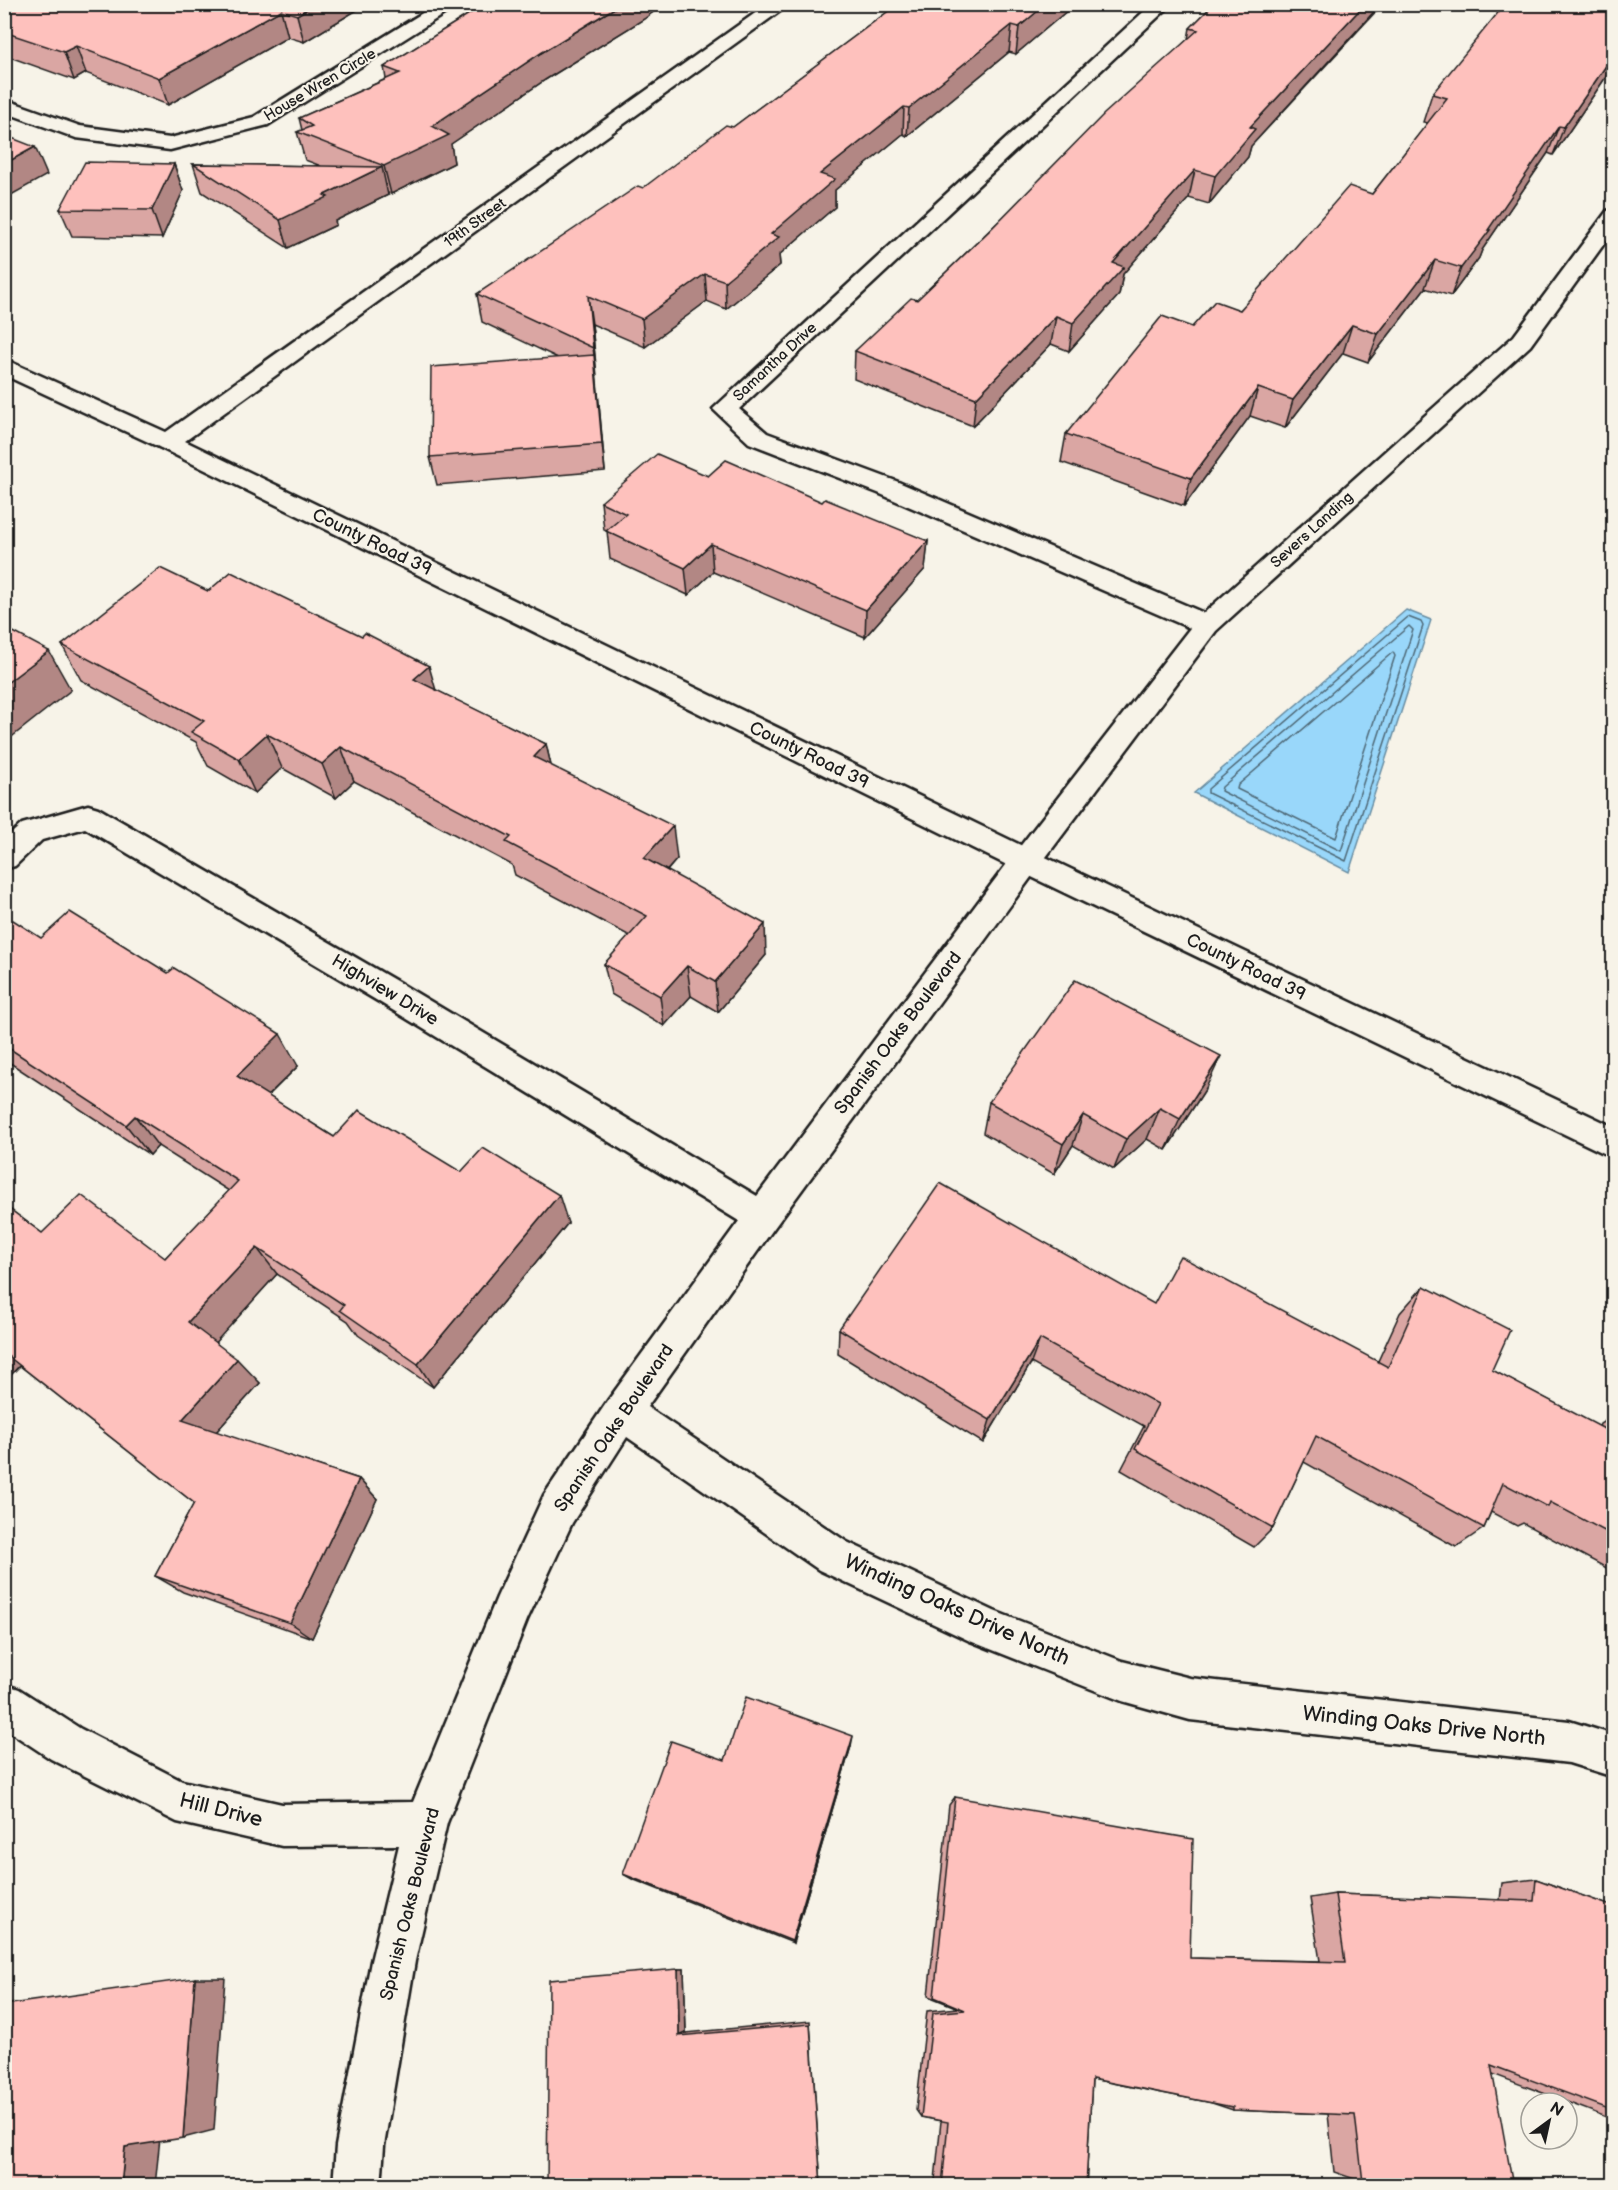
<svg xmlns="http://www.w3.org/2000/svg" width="1618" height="2190" font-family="'Balsamiq Sans',sans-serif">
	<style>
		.water { fill: #99d7fa; stroke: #678ca1; stroke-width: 1.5 }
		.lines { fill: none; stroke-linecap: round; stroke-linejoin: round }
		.shore { stroke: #4e6775; stroke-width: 1.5 }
		.minor-casing { stroke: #1c1c1c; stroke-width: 5 }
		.tertiary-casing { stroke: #1c1c1c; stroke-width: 5 }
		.minor { fill: #f7f3e8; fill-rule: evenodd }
		.tertiary { fill: #f7f3e8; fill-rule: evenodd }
		.wall { fill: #daa6a3; stroke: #1c1c1c; stroke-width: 1.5 }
		.shaded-wall { fill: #b28784; stroke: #1c1c1c; stroke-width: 1.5 }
		.building { fill: #fec1bd; stroke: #1c1c1c; stroke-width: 1.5 }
		.labels { text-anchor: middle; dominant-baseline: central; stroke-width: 4.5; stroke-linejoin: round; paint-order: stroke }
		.far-street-label { font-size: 15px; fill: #1c1c1c; stroke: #f7f3e8 }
		.street-label { font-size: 18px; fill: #1c1c1c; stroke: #f7f3e8 }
		.near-street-label { font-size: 21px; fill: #1c1c1c; stroke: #f7f3e8 }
	</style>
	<rect width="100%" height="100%" fill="#f7f3e8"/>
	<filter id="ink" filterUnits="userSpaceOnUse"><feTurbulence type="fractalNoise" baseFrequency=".0167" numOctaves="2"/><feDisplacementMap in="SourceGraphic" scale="12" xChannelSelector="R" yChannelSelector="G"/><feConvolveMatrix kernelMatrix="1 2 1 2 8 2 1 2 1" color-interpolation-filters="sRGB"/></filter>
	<g filter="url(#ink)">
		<path class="water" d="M 1406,610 L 1431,620 L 1349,872 L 1194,793 Z"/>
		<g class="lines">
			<g class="shore">
				<path d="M 1408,617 L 1421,622 L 1423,626 L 1346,861 L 1208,793 L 1208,789 Z"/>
				<path d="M 1409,626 L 1413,630 L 1341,851 L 1221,791 L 1222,787 Z"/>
				<path d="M 1393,652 L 1395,656 L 1336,838 L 1237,789 L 1238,785 Z"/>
			</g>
			<g class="minor-casing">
				<g id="minor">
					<path d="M 437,4 L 460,4 L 268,125 L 170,150 L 76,138 L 4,112 L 4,99 L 80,126 L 170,138 L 254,117 Z"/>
					<path d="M 1152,4 L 1172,4 L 739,409 L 767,433 L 896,481 L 1204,613 L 1514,336 L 1607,211 L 1614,209 L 1614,230 L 1530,346 L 1216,631 L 1037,869 L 774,1228 L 647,1407 L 847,1542 L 994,1611 L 1122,1661 L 1190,1678 L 1569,1721 L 1614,1735 L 1614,1777 L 1569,1763 L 1190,1720 L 1122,1701 L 970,1641 L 819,1570 L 627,1437 L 572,1523 L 527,1620 L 447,1823 L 415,1961 L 384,2146 L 381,2186 L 333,2186 L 336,2146 L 371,1961 L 399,1845 L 282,1846 L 177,1822 L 51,1759 L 4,1728 L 4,1684 L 19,1689 L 81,1729 L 182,1781 L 282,1804 L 413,1802 L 497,1597 L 544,1495 L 609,1399 L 739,1221 L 376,1000 L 85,828 L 42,840 L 15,866 L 4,869 L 4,840 L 22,824 L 88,805 L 98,808 L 398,982 L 757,1196 L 1015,853 L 1190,628 L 878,493 L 749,443 L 713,409 Z"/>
					<path d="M 4,359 L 177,437 L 180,442 L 177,447 L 168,450 L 159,447 L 4,375 Z"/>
				</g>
			</g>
			<g class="tertiary-casing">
				<path id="tertiary" d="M 768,4 L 790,4 L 185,441 L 1037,853 L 1614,1127 L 1614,1158 L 1015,869 L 159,447 L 156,442 L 159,437 Z"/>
			</g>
			<use href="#minor" class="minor"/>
			<use href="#tertiary" class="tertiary"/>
		</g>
		<g class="wall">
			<path d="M 4,4 L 367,4 L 304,42 L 288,37 L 168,105 L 86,73 L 74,80 L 4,55 Z"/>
			<path d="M 485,4 L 664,4 L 644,19 L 545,80 L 451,144 L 454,163 L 391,194 L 388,193 L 388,195 L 335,221 L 336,225 L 288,248 L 202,192 L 193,164 L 321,166 L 305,160 L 297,132 L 302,130 L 299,118 L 386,79 L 384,67 Z"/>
			<path d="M 898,4 L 1075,4 L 1016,54 L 1009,52 L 907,136 L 903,134 L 835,190 L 835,207 L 779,255 L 780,265 L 726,309 L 707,301 L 645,347 L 592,324 L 605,471 L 437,485 L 430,457 L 558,358 L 482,322 L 477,294 L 643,188 L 733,127 Z"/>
			<path d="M 1214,4 L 1401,4 L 1396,10 L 1381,6 L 1251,146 L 1248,157 L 1209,204 L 1189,198 L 1123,274 L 1119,295 L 1069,351 L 1051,344 L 973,426 L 854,379 L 855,351 L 917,300 L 1188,39 L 1190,28 Z"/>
			<path d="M 1614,4 L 1614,65 L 1553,155 L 1548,153 L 1482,250 L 1479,258 L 1451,296 L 1425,288 L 1368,362 L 1343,353 L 1285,428 L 1250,416 L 1184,506 L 1061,462 L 1066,434 L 1192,327 L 1240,310 L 1372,194 L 1428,123 L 1423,122 L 1432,94 Z"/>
			<path d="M 174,164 L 183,191 L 162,238 L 72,236 L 60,209 Z"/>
			<path d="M 708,476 L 822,502 L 928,541 L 925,569 L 865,637 L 713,572 L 688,595 L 610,559 L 607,531 L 604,530 L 601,502 Z"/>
			<path d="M 208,591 L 435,690 L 546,744 L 551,766 L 677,859 L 667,871 L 766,955 L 718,1012 L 691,996 L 664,1026 L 611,994 L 604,964 L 630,936 L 515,875 L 512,865 L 354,781 L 336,798 L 282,768 L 255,793 L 208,766 L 196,742 L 81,680 L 62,645 Z"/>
			<path d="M 4,927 L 41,938 L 298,1066 L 268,1096 L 334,1137 L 461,1172 L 568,1223 L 433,1387 L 358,1335 L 348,1321 L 277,1274 L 215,1342 L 260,1383 L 216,1432 L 359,1479 L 377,1499 L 312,1638 L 183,1592 L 155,1576 L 194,1503 L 20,1366 L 6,1380 L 4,1378 L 4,1205 L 42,1233 L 165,1258 L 229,1191 L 158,1146 L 150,1155 L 4,1059 Z"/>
			<path d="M 1206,1088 L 1166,1150 L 1147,1139 L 1114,1169 L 1073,1145 L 1054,1174 L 983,1133 L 989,1102 Z"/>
			<path d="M 1424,1286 L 1492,1370 L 1599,1427 L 1600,1424 L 1614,1415 L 1614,1572 L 1523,1523 L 1517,1526 L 1491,1512 L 1484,1528 L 1456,1547 L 1304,1462 L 1273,1528 L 1254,1547 L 1121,1470 L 1144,1426 L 1031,1363 L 983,1443 L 838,1354 L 839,1329 L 1154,1304 L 1378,1361 L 1400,1313 Z"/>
			<path d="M 851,1746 L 793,1943 L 632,1879 L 623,1874 L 725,1760 Z"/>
			<path d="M 955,1797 L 1190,1958 L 1320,1961 L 1310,1898 L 1335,1894 L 1500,1900 L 1502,1883 L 1536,1879 L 1614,1907 L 1614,2120 L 1493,2074 L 1363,2182 L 1334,2172 L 1328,2114 L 1233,2110 L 1212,2103 L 1092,2079 L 1086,2186 L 938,2186 L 935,2180 L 941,2121 L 921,2117 L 916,2110 L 927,2011 L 958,2008 L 928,1996 L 949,1805 Z"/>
			<path d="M 678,1969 L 684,1969 L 686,2033 L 810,2021 L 821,2186 L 547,2186 Z"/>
		</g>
		<g class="shaded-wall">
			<path d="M 315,4 L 367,4 L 304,42 L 297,15 Z"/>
			<path d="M 621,4 L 664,4 L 644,19 L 545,80 L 451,144 L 454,163 L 391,194 L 384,166 L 432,126 L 541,53 Z"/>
			<path d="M 1046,4 L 1075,4 L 1016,54 L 1019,27 Z"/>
			<path d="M 1365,4 L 1381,4 L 1251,146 L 1248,157 L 1209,204 L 1215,176 L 1250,127 Z"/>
			<path d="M 281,10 L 288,37 L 168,105 L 159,78 Z"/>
			<path d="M 1012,25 L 1009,52 L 907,136 L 909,108 Z"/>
			<path d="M 76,46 L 86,73 L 74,80 L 64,52 Z"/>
			<path d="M 1614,54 L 1614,65 L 1553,155 L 1564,127 Z"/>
			<path d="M 904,107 L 903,134 L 835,190 L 835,207 L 779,255 L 780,265 L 726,309 L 725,281 L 771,234 L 820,174 Z"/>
			<path d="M 1559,126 L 1548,153 L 1482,250 L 1479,258 L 1451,296 L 1461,268 Z"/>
			<path d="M 35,147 L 47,175 L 4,199 L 4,164 Z"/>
			<path d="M 174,164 L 183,191 L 162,238 L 152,210 Z"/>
			<path d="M 382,167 L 388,195 L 335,221 L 336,225 L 288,248 L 280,220 L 324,195 Z"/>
			<path d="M 1195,170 L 1189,198 L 1123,274 L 1119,295 L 1069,351 L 1073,323 L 1113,263 Z"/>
			<path d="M 1435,260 L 1425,288 L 1368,362 L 1378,334 Z"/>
			<path d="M 705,274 L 707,301 L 645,347 L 642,319 Z"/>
			<path d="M 588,296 L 592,324 L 597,376 L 593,348 Z"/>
			<path d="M 1056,316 L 1051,344 L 973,426 L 976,398 Z"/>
			<path d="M 1352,325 L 1343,353 L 1285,428 L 1293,400 Z"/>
			<path d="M 594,355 L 597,383 L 605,471 L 602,444 Z"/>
			<path d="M 1258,388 L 1250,416 L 1184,506 L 1191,478 Z"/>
			<path d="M 928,541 L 925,569 L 865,637 L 866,610 Z"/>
			<path d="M 711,544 L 713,572 L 688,595 L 685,568 Z"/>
			<path d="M 49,651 L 71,690 L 4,743 L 4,685 Z"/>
			<path d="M 429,666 L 439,701 L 414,679 Z"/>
			<path d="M 267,734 L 282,768 L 255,793 L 239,759 Z"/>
			<path d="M 546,744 L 554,778 L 534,757 Z"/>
			<path d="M 341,747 L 354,781 L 336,798 L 322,764 Z"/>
			<path d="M 673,826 L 677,859 L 649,891 L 644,858 Z"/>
			<path d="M 765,924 L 766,955 L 718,1012 L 715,982 Z"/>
			<path d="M 687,966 L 691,996 L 664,1026 L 660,996 Z"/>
			<path d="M 280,1034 L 298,1066 L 256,1107 L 237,1076 Z"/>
			<path d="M 1221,1056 L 1206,1088 L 1166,1150 L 1180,1119 Z"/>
			<path d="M 1160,1108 L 1147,1139 L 1114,1169 L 1126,1139 Z"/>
			<path d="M 1083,1115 L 1073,1145 L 1054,1174 L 1063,1144 Z"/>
			<path d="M 135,1116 L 158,1146 L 150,1155 L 126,1125 Z"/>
			<path d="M 559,1195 L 568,1223 L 433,1387 L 418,1364 Z"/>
			<path d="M 257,1248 L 277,1274 L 212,1346 L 188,1322 Z"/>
			<path d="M 1040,1339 L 1031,1363 L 983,1443 L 990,1420 Z"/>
			<path d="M 4,1353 L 20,1365 L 6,1380 L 4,1378 Z"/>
			<path d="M 237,1359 L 260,1383 L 207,1442 L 182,1420 Z"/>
			<path d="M 359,1479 L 377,1499 L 312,1638 L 290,1623 Z"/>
			<path d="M 853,1736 L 851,1746 L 793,1943 L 792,1941 Z"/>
			<path d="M 678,1969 L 684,1969 L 686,2033 L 679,2036 Z"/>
			<path d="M 195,1978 L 225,1978 L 214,2130 L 183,2138 Z"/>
			<path d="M 160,2138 L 155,2186 L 121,2186 L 125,2147 Z"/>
		</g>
		<g class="building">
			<path d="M 4,4 L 315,4 L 297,15 L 281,10 L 159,78 L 76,46 L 64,52 L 4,32 Z"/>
			<path d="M 485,4 L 621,4 L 541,53 L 432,126 L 449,135 L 384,166 L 297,132 L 312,126 L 299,118 L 400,73 L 384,67 Z"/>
			<path d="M 898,4 L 1046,4 L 1019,27 L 1012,25 L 909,108 L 904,107 L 820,174 L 835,179 L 771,234 L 779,237 L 725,281 L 705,274 L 642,319 L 588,296 L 593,348 L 477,294 L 638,186 L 643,188 L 726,125 L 733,127 Z"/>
			<path d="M 1214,4 L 1365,4 L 1250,127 L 1255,129 L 1215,176 L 1195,170 L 1113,263 L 1124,267 L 1073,323 L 1056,316 L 976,398 L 855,351 L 911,298 L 917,300 L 989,231 L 1104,114 L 1198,30 L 1190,28 Z"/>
			<path d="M 1505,4 L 1614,4 L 1614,54 L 1564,127 L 1559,126 L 1488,230 L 1490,230 L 1461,268 L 1435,260 L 1378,334 L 1352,325 L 1293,400 L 1258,388 L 1191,478 L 1066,434 L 1162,316 L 1192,327 L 1215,301 L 1240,310 L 1349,186 L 1372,194 L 1447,98 L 1432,94 Z"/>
			<path d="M 4,135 L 35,147 L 4,164 Z"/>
			<path d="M 85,162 L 174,164 L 152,210 L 60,209 Z"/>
			<path d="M 193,164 L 382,167 L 324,195 L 328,197 L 280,220 Z"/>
			<path d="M 594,355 L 602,444 L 430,457 L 431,367 Z"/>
			<path d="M 657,454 L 708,476 L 726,460 L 822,502 L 825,499 L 928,541 L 866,610 L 711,544 L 685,568 L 606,531 L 626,514 L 601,502 Z"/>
			<path d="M 160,568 L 208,591 L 231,572 L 362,636 L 365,633 L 429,666 L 414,679 L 546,744 L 534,757 L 673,826 L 644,858 L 765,924 L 715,982 L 687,966 L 660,996 L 604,964 L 647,916 L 506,842 L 511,837 L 341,747 L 322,764 L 267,734 L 239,759 L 191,732 L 204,721 L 62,645 Z"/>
			<path d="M 4,627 L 49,651 L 4,685 Z"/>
			<path d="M 70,912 L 168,973 L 174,968 L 280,1034 L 237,1076 L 334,1137 L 359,1110 L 461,1172 L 483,1148 L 559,1195 L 418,1364 L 340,1310 L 344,1305 L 257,1248 L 188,1322 L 237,1359 L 182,1420 L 359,1479 L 290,1623 L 155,1576 L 194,1503 L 4,1353 L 4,1205 L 42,1233 L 81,1195 L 165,1258 L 238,1181 L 135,1116 L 126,1125 L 4,1045 L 4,927 L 13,920 L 41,938 Z"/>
			<path d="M 1075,980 L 1221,1056 L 1180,1119 L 1160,1108 L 1126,1139 L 1083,1115 L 1063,1144 L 989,1102 Z"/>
			<path d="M 940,1183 L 1154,1304 L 1180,1256 L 1388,1367 L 1424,1286 L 1510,1330 L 1492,1370 L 1614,1434 L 1614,1536 L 1550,1502 L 1548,1507 L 1503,1483 L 1484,1528 L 1316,1436 L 1273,1528 L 1135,1449 L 1158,1404 L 1040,1339 L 990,1420 L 839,1329 Z"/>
			<path d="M 746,1697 L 853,1736 L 792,1941 L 623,1874 L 671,1741 L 725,1760 Z"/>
			<path d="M 955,1797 L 1193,1839 L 1190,1958 L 1345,1962 L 1335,1894 L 1534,1901 L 1536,1879 L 1614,1907 L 1614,2111 L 1491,2065 L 1513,2186 L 1363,2182 L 1355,2115 L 1233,2110 L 1233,2107 L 1092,2079 L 1086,2186 L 942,2186 L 948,2122 L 921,2117 L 933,2013 L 965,2010 L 934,1997 Z"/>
			<path d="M 678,1969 L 679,2036 L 810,2024 L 821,2186 L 547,2186 L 549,1980 Z"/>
			<path d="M 195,1978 L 183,2138 L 125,2147 L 121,2186 L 4,2186 L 4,2005 Z"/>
		</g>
	</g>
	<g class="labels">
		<g class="far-street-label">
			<text transform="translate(320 85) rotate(-31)">House Wren Circle</text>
			<text transform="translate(475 223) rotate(-36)">19th Street</text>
			<text transform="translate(775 362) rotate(-43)">Samantha Drive</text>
			<text transform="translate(1312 530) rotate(-42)">Severs Landing</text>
		</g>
		<g class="street-label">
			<text transform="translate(372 542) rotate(26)">County Road 39</text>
			<text transform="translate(809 755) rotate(26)">County Road 39</text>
			<text transform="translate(1246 967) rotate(26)">County Road 39</text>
			<text transform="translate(385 990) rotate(31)">Highview Drive</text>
			<text transform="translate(898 1033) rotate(-53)">Spanish Oaks Boulevard</text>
			<text transform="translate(614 1428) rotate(-56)">Spanish Oaks Boulevard</text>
			<text transform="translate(410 1904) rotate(-76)">Spanish Oaks Boulevard</text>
		</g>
		<g class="near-street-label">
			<text transform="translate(957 1610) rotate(24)">Winding Oaks Drive North</text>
			<text transform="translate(1424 1726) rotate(6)">Winding Oaks Drive North</text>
			<text transform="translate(221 1810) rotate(14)">Hill Drive</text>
		</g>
	</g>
	<rect width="1618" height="2190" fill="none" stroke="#f7f3e8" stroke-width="24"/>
	<rect x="12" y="12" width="1594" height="2166" fill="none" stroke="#1c1c1c" stroke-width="2" filter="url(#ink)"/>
	<g transform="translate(1549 2121) rotate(33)"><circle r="28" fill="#f7f3e8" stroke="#9f9d96" stroke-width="1.5"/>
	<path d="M0-4.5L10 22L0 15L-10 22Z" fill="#1c1c1c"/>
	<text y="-9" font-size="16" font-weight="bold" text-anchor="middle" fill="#1c1c1c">N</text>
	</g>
</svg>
